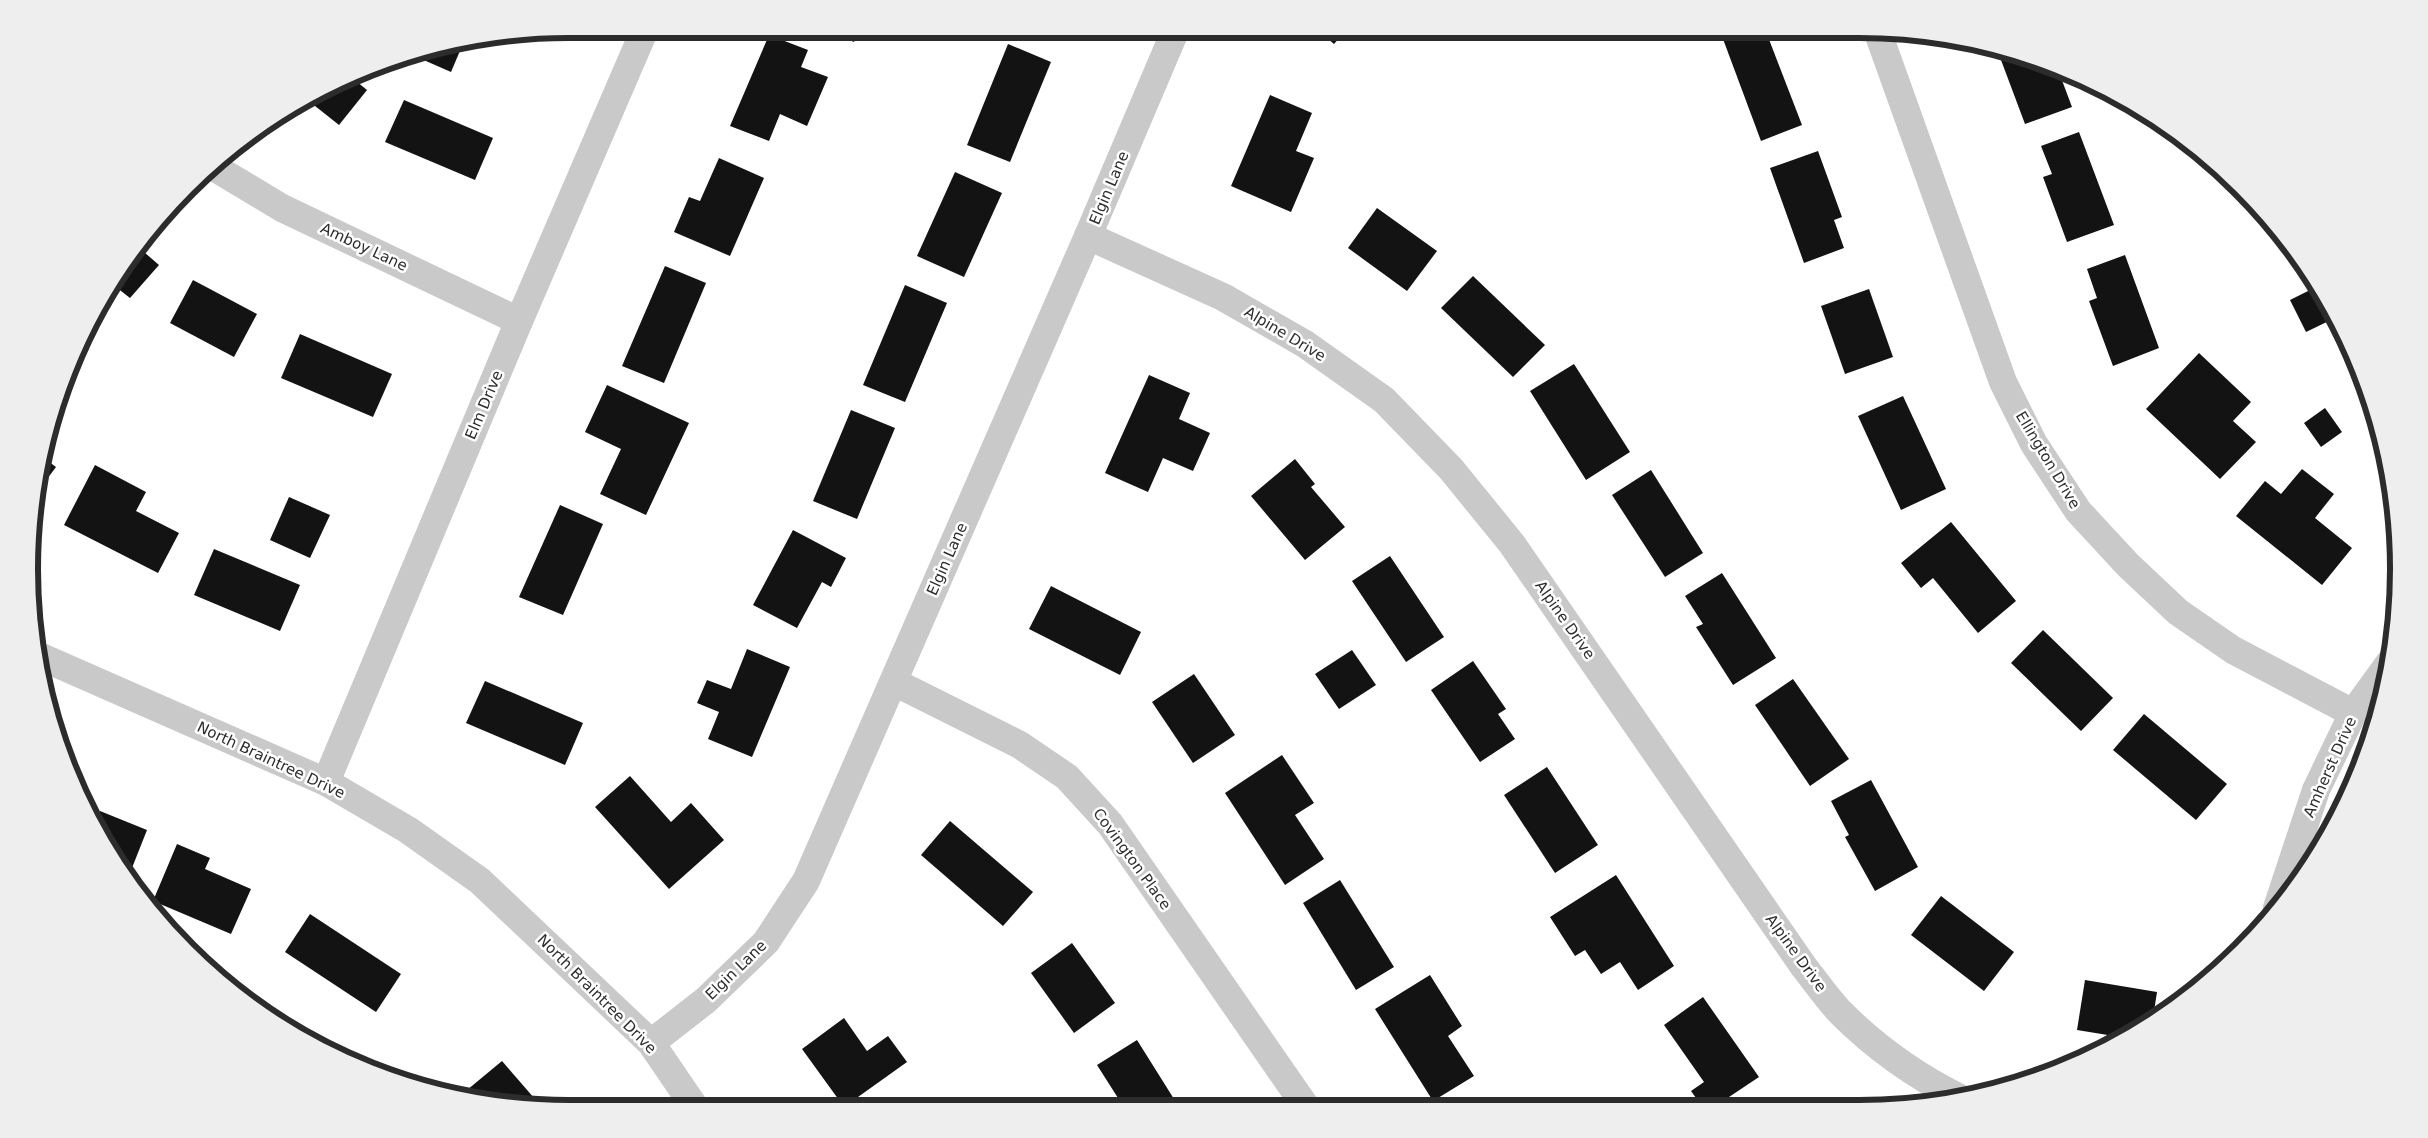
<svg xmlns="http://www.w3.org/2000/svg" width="2428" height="1138" font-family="'DejaVu Sans',sans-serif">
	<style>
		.building { fill: #131313 }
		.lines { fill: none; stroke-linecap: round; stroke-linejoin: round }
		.minor { stroke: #c9c9c9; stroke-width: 28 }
		.labels { text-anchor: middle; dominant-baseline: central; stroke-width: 5; stroke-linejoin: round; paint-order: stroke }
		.street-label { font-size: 15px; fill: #2c2c2c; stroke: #fff }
		.rim { fill: none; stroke: #2c2c2c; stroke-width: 6 }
	</style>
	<rect width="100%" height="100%" fill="#fff"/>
	<g class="building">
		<path d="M 821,29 L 859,29 L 854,42 Z"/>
		<path d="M 1316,29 L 1347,29 L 1334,44 Z"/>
		<path d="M 1750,29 L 1765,29 L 1802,125 L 1761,141 L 1723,39 Z"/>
		<path d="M 769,35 L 808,50 L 801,67 L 828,77 L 807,126 L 780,114 L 769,141 L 730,126 Z"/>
		<path d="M 465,39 L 451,72 L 410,54 L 464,39 Z"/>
		<path d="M 1008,44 L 1051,62 L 1010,162 L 967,145 Z"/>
		<path d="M 2008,52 L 2057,67 L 2072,107 L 2025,124 L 2001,60 L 2010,56 Z"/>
		<path d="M 351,77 L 367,90 L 339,125 L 305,98 Z"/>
		<path d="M 1270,95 L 1312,113 L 1296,151 L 1314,158 L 1291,212 L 1231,186 Z"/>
		<path d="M 404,100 L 493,138 L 475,180 L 385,142 Z"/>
		<path d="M 2079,132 L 2114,225 L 2067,242 L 2043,177 L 2052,174 L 2041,146 Z"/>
		<path d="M 1818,151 L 1842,217 L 1834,220 L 1844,248 L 1804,263 L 1770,168 Z"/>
		<path d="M 719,158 L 764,178 L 730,256 L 674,232 L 689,197 L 700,201 Z"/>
		<path d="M 955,172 L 1002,193 L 964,277 L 917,256 Z"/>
		<path d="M 1377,208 L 1437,251 L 1407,291 L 1348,248 Z"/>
		<path d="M 137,246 L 159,265 L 130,298 L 116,287 L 102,304 L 120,269 Z"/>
		<path d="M 2125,255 L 2159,348 L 2113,366 L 2089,301 L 2097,298 L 2087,269 Z"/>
		<path d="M 665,266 L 706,283 L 664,383 L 622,366 Z"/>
		<path d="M 1473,276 L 1545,345 L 1513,377 L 1441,308 Z"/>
		<path d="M 193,280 L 257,314 L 234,357 L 170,323 Z"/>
		<path d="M 905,285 L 947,303 L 905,402 L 863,385 Z"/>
		<path d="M 2318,286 L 2335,318 L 2306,332 L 2290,300 Z"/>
		<path d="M 1869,289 L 1893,357 L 1845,374 L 1821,306 Z"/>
		<path d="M 300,334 L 392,374 L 373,417 L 281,378 Z"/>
		<path d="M 2199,353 L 2251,402 L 2233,421 L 2256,442 L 2220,479 L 2146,409 Z"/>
		<path d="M 1574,364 L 1630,452 L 1586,480 L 1530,391 Z"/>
		<path d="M 1149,375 L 1190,393 L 1179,419 L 1210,433 L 1193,471 L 1163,458 L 1148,492 L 1105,473 Z"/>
		<path d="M 607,385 L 689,423 L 646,515 L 600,494 L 621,449 L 585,432 Z"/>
		<path d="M 1903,396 L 1946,489 L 1901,510 L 1858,416 Z"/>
		<path d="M 2325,408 L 2342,432 L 2321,447 L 2304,423 Z"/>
		<path d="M 851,410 L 895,428 L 857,519 L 813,501 Z"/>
		<path d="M 41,456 L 56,467 L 35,495 L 39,463 Z"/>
		<path d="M 1295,459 L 1315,484 L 1311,487 L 1345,527 L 1305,560 L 1251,496 Z"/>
		<path d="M 95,465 L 146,492 L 136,511 L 179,533 L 158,573 L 64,525 Z"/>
		<path d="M 2302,469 L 2334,494 L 2315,518 L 2352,548 L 2322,585 L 2236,516 L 2265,481 L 2281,494 Z"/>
		<path d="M 1651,470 L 1703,553 L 1665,577 L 1612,495 Z"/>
		<path d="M 289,497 L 330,515 L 310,558 L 270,540 Z"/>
		<path d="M 560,505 L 603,524 L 563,615 L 519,597 Z"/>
		<path d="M 1951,522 L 2016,601 L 1978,633 L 1933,578 L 1921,588 L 1901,563 Z"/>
		<path d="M 793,530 L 846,558 L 831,587 L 822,582 L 797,628 L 753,605 Z"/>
		<path d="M 214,549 L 300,585 L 280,631 L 194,595 Z"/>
		<path d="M 1390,556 L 1444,637 L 1406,662 L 1352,581 Z"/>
		<path d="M 1722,573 L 1776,658 L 1733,685 L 1696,627 L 1703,624 L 1685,596 Z"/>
		<path d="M 1051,586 L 1141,632 L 1120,675 L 1029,629 Z"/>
		<path d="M 2043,630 L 2113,698 L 2081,731 L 2011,663 Z"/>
		<path d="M 747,649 L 790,667 L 752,757 L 708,739 L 719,712 L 697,703 L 707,680 L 731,689 Z"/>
		<path d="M 1352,650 L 1376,685 L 1339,709 L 1315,674 Z"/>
		<path d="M 1473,661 L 1506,709 L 1498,714 L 1515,739 L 1480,762 L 1431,690 Z"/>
		<path d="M 1194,674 L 1235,735 L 1193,763 L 1152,702 Z"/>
		<path d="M 1793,679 L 1849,759 L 1810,786 L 1755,705 Z"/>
		<path d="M 485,681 L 583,723 L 565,765 L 466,723 Z"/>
		<path d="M 2144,714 L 2227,784 L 2196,820 L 2113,750 Z"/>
		<path d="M 1282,755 L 1314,803 L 1295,815 L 1324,859 L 1285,885 L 1225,793 Z"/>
		<path d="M 1547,767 L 1598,845 L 1555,873 L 1504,795 Z"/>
		<path d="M 630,776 L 671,822 L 691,803 L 724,840 L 669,889 L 595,807 Z"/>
		<path d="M 1871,780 L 1918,867 L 1875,891 L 1845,837 L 1849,835 L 1831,801 Z"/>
		<path d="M 100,811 L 147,830 L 128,878 L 94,824 Z"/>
		<path d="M 950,821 L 1033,892 L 1003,926 L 921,855 Z"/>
		<path d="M 177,844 L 210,858 L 205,869 L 251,889 L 231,934 L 153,901 Z"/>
		<path d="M 1616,875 L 1674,966 L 1638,990 L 1620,962 L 1601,974 L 1585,950 L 1575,956 L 1550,917 Z"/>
		<path d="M 1340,880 L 1394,967 L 1356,990 L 1303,903 Z"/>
		<path d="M 1941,896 L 2014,952 L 1984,991 L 1911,935 Z"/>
		<path d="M 310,914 L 401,974 L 376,1012 L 285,952 Z"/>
		<path d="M 1072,943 L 1115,1003 L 1074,1033 L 1031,973 Z"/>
		<path d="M 1430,975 L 1462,1026 L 1448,1036 L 1474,1076 L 1433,1101 L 1375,1009 Z"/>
		<path d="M 2085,980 L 2157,992 L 2153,1018 L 2120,1037 L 2077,1030 Z"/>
		<path d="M 1703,997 L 1759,1077 L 1717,1105 L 1701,1105 L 1691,1091 L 1704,1082 L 1664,1025 Z"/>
		<path d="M 844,1018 L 867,1051 L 888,1036 L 907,1062 L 844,1107 L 802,1049 Z"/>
		<path d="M 1137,1040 L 1179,1107 L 1102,1107 L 1118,1098 L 1097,1065 Z"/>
		<path d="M 502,1061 L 541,1106 L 476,1100 L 467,1090 Z"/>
		<path d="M 1778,1098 L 1786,1105 L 1772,1105 Z"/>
	</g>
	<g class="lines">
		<g class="minor">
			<path d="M 1877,30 L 2003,382 L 2034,444 L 2078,511 L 2128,565 L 2178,612 L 2233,650 L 2353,713"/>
			<path d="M 212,166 L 282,208 L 519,321"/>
			<path d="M 1088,236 L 1223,297 L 1305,344 L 1384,400 L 1451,469 L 1512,544 L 1804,967 C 1816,982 1827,998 1840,1012 C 1875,1047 1914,1075 1958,1097"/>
			<path d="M 37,655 L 326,782 L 408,830 L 480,881 L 651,1043 L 696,1109"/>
			<path d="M 894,682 L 1020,745 L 1067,777 L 1110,824 L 1306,1107"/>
			<path d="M 326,782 L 519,321 L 645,29"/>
			<path d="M 2277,908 L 2316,790 L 2353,713 L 2390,662"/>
			<path d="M 651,1043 L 706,1000 L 766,942 L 806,881 L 1088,236 L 1176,29"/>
		</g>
	</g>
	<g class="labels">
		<g class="street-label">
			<text transform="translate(1109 188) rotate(-67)">Elgin Lane</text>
			<text transform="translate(364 247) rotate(25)">Amboy Lane</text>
			<text transform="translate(1285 334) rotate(31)">Alpine Drive</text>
			<text transform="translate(484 405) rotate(-67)">Elm Drive</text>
			<text transform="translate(2048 460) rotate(59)">Ellington Drive</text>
			<text transform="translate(947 559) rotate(-66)">Elgin Lane</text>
			<text transform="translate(1565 620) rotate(55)">Alpine Drive</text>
			<text transform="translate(271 760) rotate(25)">North Braintree Drive</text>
			<text transform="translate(2330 767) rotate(-66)">Amherst Drive</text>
			<text transform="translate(1132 859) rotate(54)">Covington Place</text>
			<text transform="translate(1796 953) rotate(54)">Alpine Drive</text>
			<text transform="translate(736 970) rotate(-44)">Elgin Lane</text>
			<text transform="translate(597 994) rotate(45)">North Braintree Drive</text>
		</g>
	</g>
	<path d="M0 0H2428V1138H0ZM569 38H1859A531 531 0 0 1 2390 569V569A531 531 0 0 1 1859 1100H569A531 531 0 0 1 38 569V569A531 531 0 0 1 569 38Z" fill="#eee" fill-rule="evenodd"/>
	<path class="rim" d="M569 38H1859A531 531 0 0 1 2390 569V569A531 531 0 0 1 1859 1100H569A531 531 0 0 1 38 569V569A531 531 0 0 1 569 38Z"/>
</svg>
